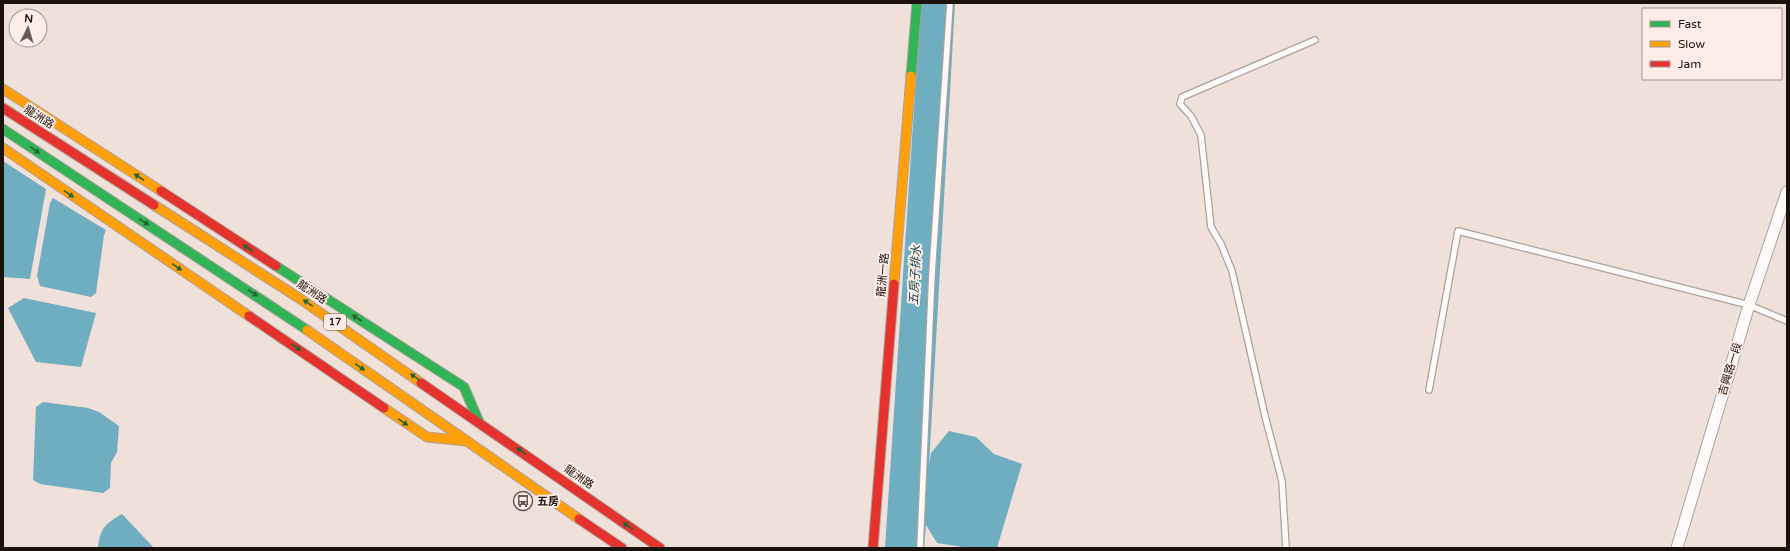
<svg xmlns="http://www.w3.org/2000/svg" width="1790" height="551" font-family="'Varela Round','Noto Sans TC',sans-serif">
	<style>
		.water { fill: #6fadc0 }
		.lines { fill: none; stroke-linecap: round; stroke-linejoin: round }
		.lane-casing { stroke: #aca19c; stroke-width: 8 }
		.street-casing { stroke: #aca19c; stroke-width: 13 }
		.fast-casing { stroke: #aca19c; stroke-width: 11 }
		.slow-casing { stroke: #aca19c; stroke-width: 11 }
		.jam-casing { stroke: #aca19c; stroke-width: 11 }
		.lane { stroke: #fdfaf9; stroke-width: 5.5 }
		.street { stroke: #fdfaf9; stroke-width: 11 }
		.fast { stroke: #30b455; stroke-width: 9 }
		.slow { stroke: #ff9f0a; stroke-width: 9 }
		.jam { stroke: #e5322d; stroke-width: 9 }
		.oneway { fill: #266332 }
		.labels { text-anchor: middle; dominant-baseline: central; stroke-width: 4; stroke-linejoin: round; paint-order: stroke }
		.shield { fill: #fdede6; stroke: #5f544f; stroke-width: 1 }
		.shield-label { font-size: 10px; font-weight: bold; fill: #1b120e }
		.street-label { font-size: 11px; fill: #1b120e; stroke: #fdede6 }
		.poi-label { font-size: 11px; font-weight: bold; fill: #1b120e; stroke: #fdede6; text-anchor: start }
		.water-label { font-size: 12px; font-style: italic; fill: #1e4754; stroke: #fdede6 }
	</style>
	<rect width="100%" height="100%" fill="#efe0da"/>
	<g class="water">
		<path d="M 921,3 L 955,3 L 929,465 L 931,453 L 949,431 L 976,437 L 994,454 L 1022,464 L 997,548 L 969,548 L 937,543 L 926,525 L 924,548 L 885,548 Z"/>
		<path d="M 3,161 L 46,189 L 30,279 L 3,277 Z"/>
		<path d="M 53,198 L 106,230 L 104,235 L 96,293 L 91,297 L 40,286 L 37,276 L 50,203 Z"/>
		<path d="M 24,298 L 96,313 L 81,367 L 36,362 L 8,308 Z"/>
		<path d="M 43,402 L 88,408 L 99,412 L 119,426 L 117,452 L 111,463 L 110,488 L 103,493 L 40,484 L 33,480 L 36,407 Z"/>
		<path d="M 122,514 L 154,548 L 98,548 C 100,528 105,524 122,514 Z"/>
	</g>
	<g class="lines">
		<g class="lane-casing">
			<g id="lane">
				<path d="M 1429,390 L 1458,231 L 1749,305 L 1787,321"/>
				<path d="M 920,548 L 932,274 L 950,3"/>
				<path d="M 1286,548 L 1282,481 L 1265,416 L 1232,271 L 1221,244 L 1211,227 L 1201,135 L 1191,116 L 1180,104 L 1182,97 L 1315,40"/>
			</g>
		</g>
		<g class="street-casing">
			<path id="street" d="M 1677,548 L 1749,305 L 1787,192"/>
		</g>
		<g class="fast-casing">
			<g id="fast">
				<path d="M 911,76 L 917,3"/>
				<path d="M 3,129 L 307,330"/>
				<path d="M 276,266 L 464,387 L 479,422"/>
			</g>
		</g>
		<g class="slow-casing">
			<g id="slow">
				<path d="M 3,89 L 161,191"/>
				<path d="M 3,148 L 249,316"/>
				<path d="M 154,205 L 299,298 L 421,383"/>
				<path d="M 894,284 L 911,76"/>
				<path d="M 307,330 L 579,519"/>
				<path d="M 384,408 L 427,437 L 466,441"/>
			</g>
		</g>
		<g class="jam-casing">
			<g id="jam">
				<path d="M 3,108 L 154,205"/>
				<path d="M 161,191 L 276,266"/>
				<path d="M 249,316 L 384,408"/>
				<path d="M 421,383 L 660,548"/>
				<path d="M 579,519 L 622,548"/>
				<path d="M 873,548 L 894,284"/>
			</g>
		</g>
		<use href="#lane" class="lane"/>
		<use href="#street" class="street"/>
		<use href="#fast" class="fast"/>
		<use href="#slow" class="slow"/>
		<use href="#jam" class="jam"/>
	</g>
	<defs><path id="oneway-solid" d="M-6-.8H1V-3.2L6.5 0L1 3.2V.8H-6Z"/></defs>
	<g class="oneway">
		<use href="#oneway-solid" transform="translate(35 150) rotate(34)"/>
		<use href="#oneway-solid" transform="translate(139 177) rotate(-147)"/>
		<use href="#oneway-solid" transform="translate(69 194) rotate(35)"/>
		<use href="#oneway-solid" transform="translate(144 222) rotate(33)"/>
		<use href="#oneway-solid" transform="translate(248 248) rotate(-147)"/>
		<use href="#oneway-solid" transform="translate(177 267) rotate(34)"/>
		<use href="#oneway-solid" transform="translate(253 293) rotate(33)"/>
		<use href="#oneway-solid" transform="translate(308 303) rotate(-145)"/>
		<use href="#oneway-solid" transform="translate(357 318) rotate(-147)"/>
		<use href="#oneway-solid" transform="translate(296 347) rotate(34)"/>
		<use href="#oneway-solid" transform="translate(360 367) rotate(35)"/>
		<use href="#oneway-solid" transform="translate(415 377) rotate(-145)"/>
		<use href="#oneway-solid" transform="translate(403 422) rotate(35)"/>
		<use href="#oneway-solid" transform="translate(521 451) rotate(-145)"/>
		<use href="#oneway-solid" transform="translate(628 526) rotate(-145)"/>
	</g>
	<defs>
		<g id="bus-ring" transform="scale(1)"><circle r="9.5" fill="#fdede6" stroke="#655a55" stroke-width="1.5"/><path d="M-5-6H5V4H4V6H2V4H-2V6H-4V4H-5ZM-3.5-4V0h7V-4ZM-3.5 1.2v1.5H-2V1.2ZM2 1.2v1.5H3.5V1.2Z" fill="#655a55"/></g>
	</defs>
	<g fill-rule="evenodd">
		<use href="#bus-ring" x="523" y="501"/>
	</g>
	<g class="labels">
		<rect class="shield" x="324" y="314" width="22" height="16" rx="3"/>
		<g class="shield-label">
			<text x="335" y="322">17</text>
		</g>
		<g class="street-label">
			<text transform="translate(39 117) rotate(33)">龍洲路</text>
			<text transform="translate(883 275) rotate(-85)">龍洲一路</text>
			<text transform="translate(312 292) rotate(34)">龍洲路</text>
			<text transform="translate(1730 369) rotate(-73)">吉興路一段</text>
			<text transform="translate(579 477) rotate(35)">龍洲路</text>
		</g>
		<g class="poi-label">
			<text x="537" y="501">五房</text>
		</g>
		<g class="water-label">
			<text transform="translate(915 275) rotate(-87)">五房子排水</text>
		</g>
	</g>
	<rect width="1790" height="551" fill="none" stroke="#1b120e" stroke-width="8"/>
	<rect x="1642" y="8" width="140" height="72" fill="#fdede6" stroke="#a39590"/>
	<rect x="1650" y="21" width="20" height="6" fill="#30b455" stroke="#a39590"/>
	<text x="1678" y="28" font-size="12" fill="#1b120e">Fast</text>
	<rect x="1650" y="41" width="20" height="6" fill="#ff9f0a" stroke="#a39590"/>
	<text x="1678" y="48" font-size="12" fill="#1b120e">Slow</text>
	<rect x="1650" y="61" width="20" height="6" fill="#e5322d" stroke="#a39590"/>
	<text x="1678" y="68" font-size="12" fill="#1b120e">Jam</text>
	<g transform="translate(28 28) rotate(5)"><circle r="19" fill="#fdede6" stroke="#a39590"/>
	<path d="M0-3L7 15L0 10L-7 15Z" fill="#655a55"/>
	<text y="-6" font-size="11" font-weight="bold" text-anchor="middle" fill="#1b120e">N</text>
	</g>
</svg>
